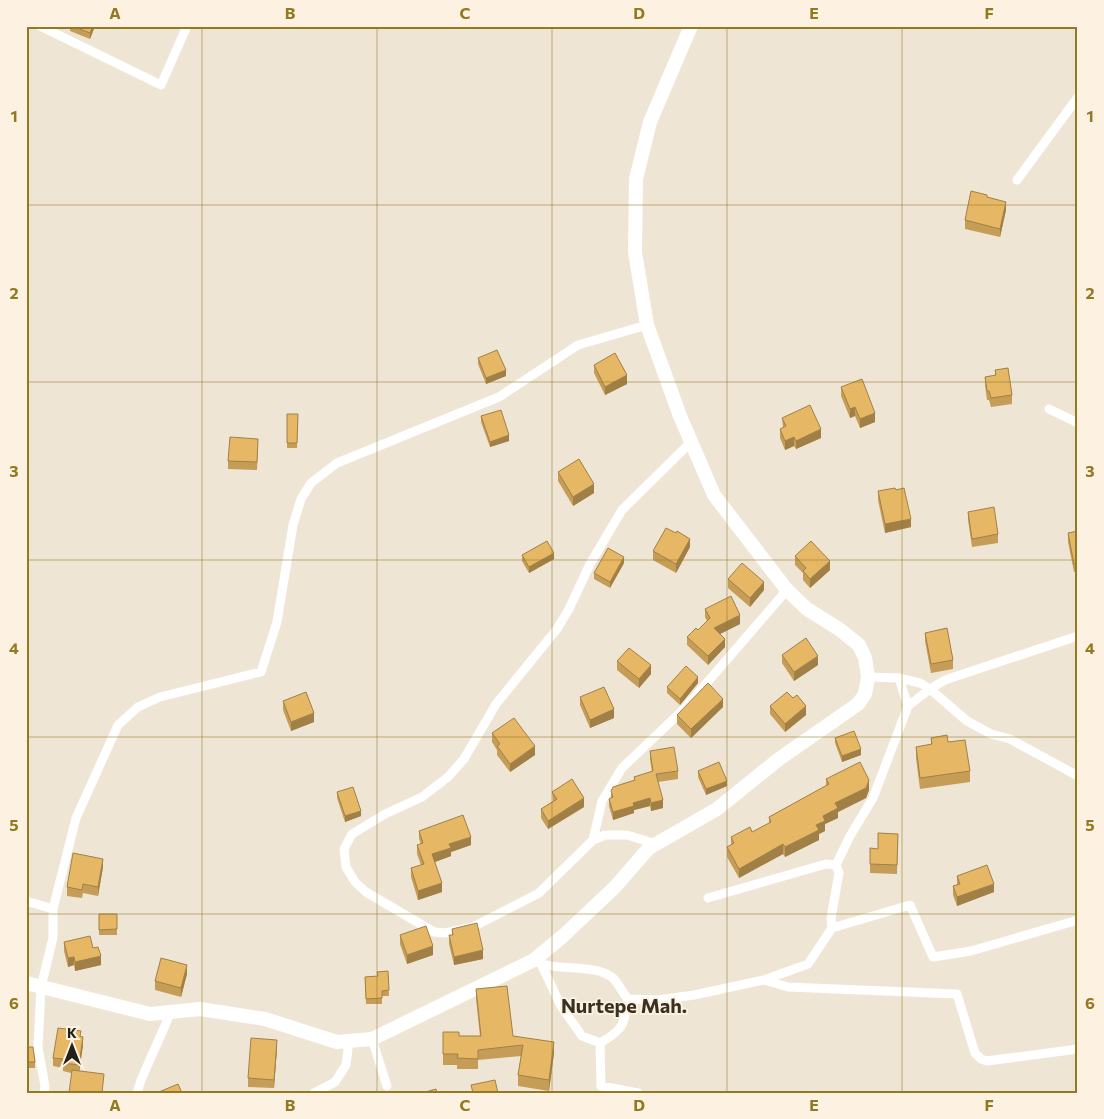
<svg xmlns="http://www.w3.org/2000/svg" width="1104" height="1119" font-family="Commissioner,sans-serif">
  <rect width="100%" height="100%" fill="#efe5d4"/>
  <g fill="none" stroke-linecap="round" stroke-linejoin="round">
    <path stroke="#fff" stroke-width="9" d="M40 26 161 85 187 26
      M1017 180 1078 97
      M1049 409 1078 423
      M868 677 899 678 920 683 930 689 967 721 991 734 1010 739 1078 776
      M899 678 908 706
      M593 840 602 801 622 768 685 708 787 590
      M656 844 627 835H605L593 840 539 893 473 927 445 933 434 932 366 892 355 882 346 867 344 849 352 834 385 814 422 797 448 777 464 759 496 704 557 629 569 609 590 564 622 510 691 442
      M708 898 826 864 836 865
      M26 901 53 909
      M832 928 910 905 933 957 971 951 1078 920
      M534 960C553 973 597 962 614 979 619 985 623 993 628 999L658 1000 694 995 764 980 808 964 832 928 831 918 839 873 836 865 850 836 873 798 908 706 930 689 945 680 1078 636
      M542 966 561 1006 582 1036 600 1043 601 1086 638 1093
      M764 980 788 987 957 994 975 1053 981 1059 987 1061 1078 1049
      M372 1039 387 1086
      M600 1043C623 1030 625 1024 628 999
      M44 1093 45 1086 38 1048 41 987 53 938V909L76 818 118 725 138 707 160 697 261 672 277 622 293 525 301 499 311 483 337 463 499 397 578 345 647 325
      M137 1093 141 1080 171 1012
      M314 1093 335 1082 346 1065 349 1041"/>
    <path stroke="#fff" stroke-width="14" d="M26 983 150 1014 200 1009 265 1019 337 1042 372 1039 534 960 563 936 615 887 649 848 717 809 779 759 858 704 865 694 868 677 865 658 859 645 839 629 807 609 787 590 714 495 680 416 647 325 635 252 636 179 650 122 691 26"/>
  </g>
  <path fill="#c69d57" d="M70 26H95L90 39 70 31Z
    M987 197 1006 210 1000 237 965 229V220Z
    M478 358 506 376 486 384 478 364Z
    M594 365 627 384 605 395 594 373Z
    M995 370 1012 395V404L991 407 989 400H987L985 385V377L995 375Z
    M841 387 875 422 860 428 855 416 850 418 841 396Z
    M287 414H298L297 448H287Z
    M481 416 509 441 490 447 481 422Z
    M782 418 821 438 796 449 794 446 785 450 780 438V429L783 428Z
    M258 447 257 470 228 469V461Z
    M558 472 594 493 573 506 558 481Z
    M878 491 911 527 885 533 878 500Z
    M968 512 998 534V543L972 547 968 520Z
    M1078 531V571L1074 572 1068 542V533Z
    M690 547 676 573 653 560V551Z
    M522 555 554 559 529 573 522 561Z
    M795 556 830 570 810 588 803 580V573L795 565Z
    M624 563 610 588 594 579V573Z
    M728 579 764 590 750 607 728 588Z
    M705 609 740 624 720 634 725 647 708 665 687 645V637L698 630 707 621 705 617Z
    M925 633 953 660V669L931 673 925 641Z
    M782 655 818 665 794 681 782 663Z
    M617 661 651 674 639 688 617 670Z
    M698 683 680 705 667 693V687Z
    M580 697 614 718 590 728 580 705Z
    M793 698 806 715 785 732 770 714V706Z
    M283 701 314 722 291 731 283 710Z
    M723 707 691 738 677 724V715Z
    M492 733 535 755 510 772 497 755V750L492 742Z
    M835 738 861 755 842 762 835 743Z
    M931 738 970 771V782L920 789 916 758V747L931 744Z
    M650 751 678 771V779L658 782 663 808 651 811 650 806 634 810V813L613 820 609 806V799L611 798V791L634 781V777L652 772 650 759Z
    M698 771 727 786 706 795 698 777Z
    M826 779 869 790 866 798 838 812V818L825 824V831L819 834V840L785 857 783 854 739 878 727 857V847L731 845V837L752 832 769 823V817L826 786Z
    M337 792 361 816 345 822 337 798Z
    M552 792 584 807 548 829 541 818V809L553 801Z
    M419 831 471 845 451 852V856L435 862 442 892 418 900 411 877V868L421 865 417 854V845L421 844 419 839Z
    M898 834 897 874 870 873V864L878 849Z
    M103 867 98 896 83 893 82 898 67 896V887Z
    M957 876 994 892 957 906 953 895V886L957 885Z
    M99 914H117V935H99Z
    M452 929 483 959 454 965 449 944V935H452Z
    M400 935 433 955 407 964 400 944Z
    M64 942 93 948 101 965 75 971 74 965 68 967 64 951Z
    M388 971 389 996H382V1004H366L365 977 378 976Z
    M187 974 181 997 155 990V981Z
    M476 989 513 1036 554 1053 549 1091 518 1086V1075L521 1056 478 1060V1069H457V1065H443V1032L459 1036H480L476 999Z
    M81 1036 83 1045 79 1071 104 1083 71 1073 63 1071V1068L53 1066V1058Z
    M26 1047 35 1062V1068H26Z
    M277 1048 274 1088 248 1087V1078Z"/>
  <path fill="#a18047" d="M93 26H95L90 39V33Z
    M1006 202V210L1000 237V229Z
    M506 370V376L486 384V378Z
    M627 375V384L605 395V387Z
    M855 407V416L850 418V409Z
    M875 413V422L860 428V419Z
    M821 429V438L796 449V441Z
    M509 435V441L490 447V442Z
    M794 437V446L785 450V441Z
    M594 484V493L573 506V497Z
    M911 519V527L885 533V524Z
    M690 539V547L676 573V564Z
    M554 553V559L529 573V567Z
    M624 557V563L610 588V582Z
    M830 561V570L810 588V579Z
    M764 582V590L750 607V598Z
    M740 615V624L714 637V628Z
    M725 639V647L708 665V656Z
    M818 656V665L794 681V672Z
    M651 665V674L639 688V679Z
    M698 677V683L680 705V699Z
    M723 699V707L691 738V729Z
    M806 706V715L785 732V724Z
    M614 709V718L590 728V720Z
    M314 713V722L291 731V722Z
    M535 746V755L510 772V764Z
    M861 749V755L842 762V756Z
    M869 780V790L866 798 838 812V818L825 824V831L819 834V840L785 857V847L823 816 835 803Z
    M727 781V786L706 795V789Z
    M584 798V807L548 829V821Z
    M650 798V806L634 810V813L613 820V812L633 803Z
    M663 800V808L651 811V803Z
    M361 811V816L345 822V816Z
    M471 837V845L451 852V856L432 863V854L449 844Z
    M783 844V854L739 878V869Z
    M103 859V867L98 896V887Z
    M442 883V892L418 900V891Z
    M994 884V892L957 906V897Z
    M433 946V955L407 964V955Z
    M483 950V959L454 965V957Z
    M101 956V965L75 971V962Z
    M74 957V965L68 967V958Z
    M187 965V974L181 997V988Z
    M83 1037V1045L79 1074V1065Z
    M277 1040V1048L274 1088V1080Z
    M554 1042V1053L549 1091V1080Z"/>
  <path fill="#e6b765" stroke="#a18047" d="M72 26H93L90 33Z
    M971 191 987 195V197L1006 202 1000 229 965 220Z
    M497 350 506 370 486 378 478 358Z
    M615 353 627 375 605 387 594 365Z
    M1008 368 1012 395 991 398 989 391H987L985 377 996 375 995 370Z
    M862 379 875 413 860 419 855 407 850 409 841 387Z
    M810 405 821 429 796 441 794 437 785 441 780 429 786 426 782 418Z
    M501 410 509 435 490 442 481 416Z
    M287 414H298L297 443H287Z
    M230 437 258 439 257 462 228 461Z
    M579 459 594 484 573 497 558 472Z
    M895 488 896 490 904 488 911 519 885 524 878 491Z
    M994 507 998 534 972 539 968 512Z
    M666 528 676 533 677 531 690 539 676 564 653 551Z
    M1078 531V563L1074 564 1068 533Z
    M547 541 554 553 529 567 522 555Z
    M811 541 830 561 810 579 803 571 806 568 795 556Z
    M608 548 624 557 610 582 594 573Z
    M742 563 764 582 750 598 728 579Z
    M731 596 740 615 714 628 725 639 708 656 687 637 696 628 698 630 710 618 705 609Z
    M947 628 953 660 931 664 925 633Z
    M806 638 818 656 794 672 782 655Z
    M629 648 651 665 639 679 617 661Z
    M686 666 698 677 680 699 667 687Z
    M708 683 723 699 691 729 677 715Z
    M604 687 614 709 590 720 580 697Z
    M306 692 314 713 291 722 283 701Z
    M787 692 793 698 797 695 806 706 785 724 770 706Z
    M514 718 535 746 510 764 497 746 500 744 492 733Z
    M854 731 861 749 842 756 835 738Z
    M947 735 948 742 965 740 970 771 920 778 916 747 932 744 931 738Z
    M674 747 678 771 656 774 663 800 651 803 650 798 633 803 634 806 613 812 609 799 613 797 611 791 613 787 635 780 634 777 653 771 650 751Z
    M719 762 727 781 706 789 698 771Z
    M860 762 869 780 866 788 835 803 838 808 823 816 825 821 816 825 819 830 785 847 783 844 739 869 727 847 734 843 731 837 750 827 752 832 771 822 769 817 829 784 826 779Z
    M572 779 584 798 548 821 541 809 557 799 552 792Z
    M353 787 361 811 345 816 337 792Z
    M463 815 471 837 449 844 451 848 432 854 442 883 418 891 411 868 424 864 417 845 423 843 419 831Z
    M878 833 898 834 897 865 870 864V848L878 849Z
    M73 853 103 859 98 887 83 884 82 890 67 887Z
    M987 865 994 884 957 897 953 886 960 884 957 876Z
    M99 914H117V929L99 930Z
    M477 923 483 950 454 957 449 935H453L452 929Z
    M426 926 433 946 407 955 400 935Z
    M90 936 93 948 98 947 101 956 75 962 74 957 68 958 64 942Z
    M161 958 187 965 181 988 155 981Z
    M388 971 389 990 382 991V998L366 999 365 977 378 976 377 972Z
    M507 986 513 1036 554 1042 549 1080 518 1075 523 1045 478 1050V1059L457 1058 458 1054H443V1032H459V1036H481L476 989Z
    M58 1028 81 1031 80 1036 83 1037 79 1065 63 1063V1059L53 1058Z
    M251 1038 277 1040 274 1080 248 1078Z
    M26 1047H33L35 1062H26Z
    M72 1070 104 1074 102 1093H69Z
    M495 1080 498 1093H473L471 1085Z
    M178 1084 182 1093H160L159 1092Z
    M436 1089 437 1093H422Z"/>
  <path fill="none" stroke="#917a21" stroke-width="1" stroke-opacity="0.55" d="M202 26V1093M377 26V1093M552 26V1093M727 26V1093M902 26V1093M26 205H1078M26 382H1078M26 560H1078M26 737H1078M26 914H1078"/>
  <g text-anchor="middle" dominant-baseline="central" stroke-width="4" stroke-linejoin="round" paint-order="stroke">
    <g font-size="20" font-weight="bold" fill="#383022" stroke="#fdf2e1">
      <text x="624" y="1005">Nurtepe Mah.</text>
    </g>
  </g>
  <rect width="1104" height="1119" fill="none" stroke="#fdf2e1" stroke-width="55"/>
  <g transform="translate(72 1046)" stroke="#fdf2e1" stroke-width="4" paint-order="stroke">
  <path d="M0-4L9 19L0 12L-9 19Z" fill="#231f19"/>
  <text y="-8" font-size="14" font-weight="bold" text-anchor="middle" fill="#231f19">K</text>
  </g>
  <rect x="28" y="28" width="1048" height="1064" fill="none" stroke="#917a21" stroke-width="2"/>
  <g font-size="16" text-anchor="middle" font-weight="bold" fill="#917a21">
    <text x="115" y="19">A</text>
    <text x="290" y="19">B</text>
    <text x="465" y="19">C</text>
    <text x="639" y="19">D</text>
    <text x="814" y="19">E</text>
    <text x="989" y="19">F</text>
    <text x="14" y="122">1</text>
    <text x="1090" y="122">1</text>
    <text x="14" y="299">2</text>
    <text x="1090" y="299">2</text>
    <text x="14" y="477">3</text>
    <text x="1090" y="477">3</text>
    <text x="14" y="654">4</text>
    <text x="1090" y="654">4</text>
    <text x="14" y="831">5</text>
    <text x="1090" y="831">5</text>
    <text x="14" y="1009">6</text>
    <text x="1090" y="1009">6</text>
    <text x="115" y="1111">A</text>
    <text x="290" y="1111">B</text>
    <text x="465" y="1111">C</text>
    <text x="639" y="1111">D</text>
    <text x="814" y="1111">E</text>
    <text x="989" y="1111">F</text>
  </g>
</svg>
